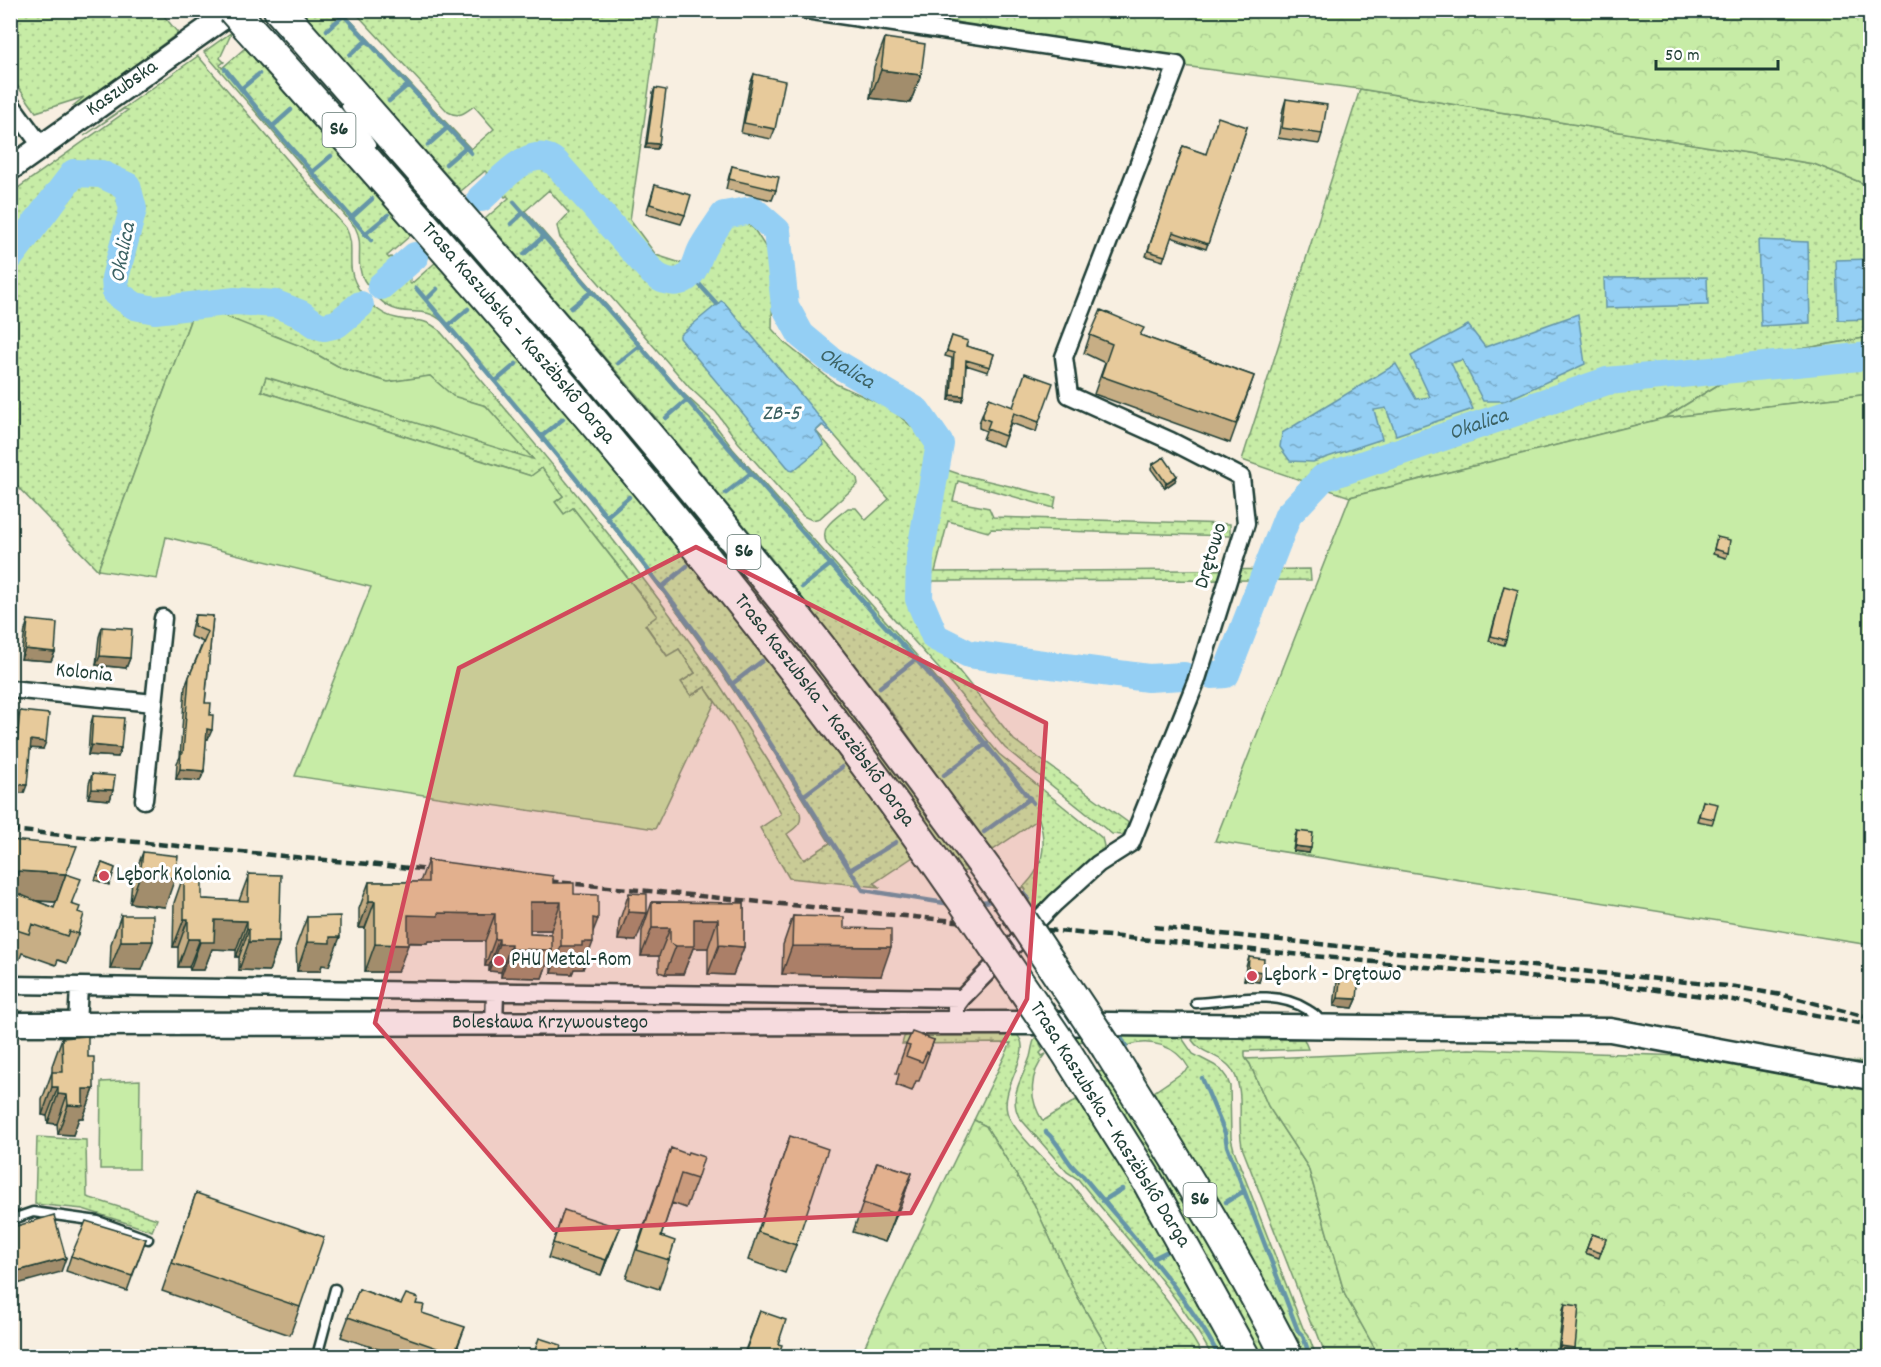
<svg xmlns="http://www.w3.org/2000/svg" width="1881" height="1367" font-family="Dekko,sans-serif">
  <defs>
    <pattern id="grass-dots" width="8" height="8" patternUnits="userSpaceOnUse" patternTransform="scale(1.5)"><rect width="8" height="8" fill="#c7eca6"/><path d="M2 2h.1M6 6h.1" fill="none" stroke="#aacb90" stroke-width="1.8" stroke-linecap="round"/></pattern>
    <pattern id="forest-crowns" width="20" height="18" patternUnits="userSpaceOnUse" patternTransform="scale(1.5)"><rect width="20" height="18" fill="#c7eca6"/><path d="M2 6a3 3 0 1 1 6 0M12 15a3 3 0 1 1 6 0" fill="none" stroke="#aacb90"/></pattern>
    <pattern id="water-ripples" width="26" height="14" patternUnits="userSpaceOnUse" patternTransform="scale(1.5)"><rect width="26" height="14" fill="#94cff4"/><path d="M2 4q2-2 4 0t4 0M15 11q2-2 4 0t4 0" fill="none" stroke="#78a9c6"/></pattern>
  </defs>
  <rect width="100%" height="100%" fill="#f8efe1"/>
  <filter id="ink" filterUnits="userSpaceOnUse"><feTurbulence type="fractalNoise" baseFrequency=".0167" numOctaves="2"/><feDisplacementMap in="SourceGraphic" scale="12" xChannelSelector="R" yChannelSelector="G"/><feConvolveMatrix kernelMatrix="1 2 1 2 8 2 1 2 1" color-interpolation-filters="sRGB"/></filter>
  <g filter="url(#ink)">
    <path fill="url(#grass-dots)" stroke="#73946d" stroke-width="1.5" d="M10 11H160L178 33 80 105 73 106 84 97 36 112 11 77Z
      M310 11H342L471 149 494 129 474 106C465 113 459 118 448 112L354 11H660L630 220 656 255 687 265 693 257 700 262 713 245 738 218 754 229 773 259 772 329 786 344 836 384 890 408 927 440 933 465 959 474 1056 497 1054 508 958 481 953 501 989 508 993 517 1230 524V536L991 529 988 532 948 521 935 572 1310 569 1311 580 933 581 930 592 919 588 921 597 942 622 939 646 1014 740 1133 826 1122 835 1112 834 1005 748 939 669 827 544C818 527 836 518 848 508H856L866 520 889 499 835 436 823 425 816 431 857 478 858 484 820 518 812 520 803 516 738 442 716 412 689 387 560 238 557 226 569 213 549 190 525 211 682 392 710 418 733 449 933 674 999 754 1102 838 1104 846 1103 851 1046 908 1025 907 985 901 1026 898 1023 893 1026 890 1024 887 1021 889C1043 870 1048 847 1039 819L993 850 985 842 890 710 771 558 637 395 485 219 509 198 507 196 505 197 500 191 489 201 481 198 479 191 491 180 486 174 487 173 485 171 461 191 314 27 304 16Z
      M232 32 220 58 224 62 220 65 222 68 245 48 411 235 387 256 389 258 391 257 396 263 409 253 415 256 417 263 406 274 411 280 409 282 411 284 436 262C568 411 699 564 816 725 848 769 884 811 913 857L874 883 879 887 789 878 760 828 781 814 733 727 705 687 691 696 681 682 695 673 679 649 668 657 645 624 657 615 573 508 564 514 555 502 563 496 541 469 531 476 261 391 266 377 532 458 486 406 453 397 430 376 388 382 343 369 303 347 194 310 98 570 11 480V193L128 110 124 109 84 136 198 56 346 228C356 246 346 264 355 282 362 297 379 315 396 318 415 323 422 316 439 330 537 446 637 562 721 687 748 728 773 769 799 810 804 822 797 827 787 834L804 860 830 843C796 789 764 734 728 682 640 556 542 437 442 321 426 308 416 314 398 310 384 307 371 292 364 280 354 263 365 245 355 227L204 52Z
      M1360 89 1814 164 1870 186V337L1767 355 1664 418 1350 497 1242 460Z
      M435 206 771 605 972 870 960 872 428 213Z
      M913 1032 1016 1034C1036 1050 1000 1085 1007 1112 1011 1129 1056 1173 1071 1184 1115 1238 1170 1296 1203 1356H1112L1077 1296 1034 1204 986 1126 974 1120 1011 1043 902 1044 904 1037Z
      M1046 1032 1180 1035 1193 1054 1214 1065 1221 1070 1227 1078 1230 1086 1231 1138 1234 1150 1303 1328 1308 1334 1316 1356H1304L1298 1339 1292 1334 1240 1240 1159 1102 1154 1092 1189 1068C1176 1045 1150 1038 1126 1046L1121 1039 1040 1044 1043 1050 1040 1053 1042 1056 1046 1054C1029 1074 1028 1099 1043 1121L1076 1100 1083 1106 1164 1239 1227 1356H1212C1177 1291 1124 1237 1078 1179L1067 1172 1019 1117C1008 1095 1023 1078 1030 1057 1032 1050 1032 1044 1035 1038Z
      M1244 1033V1039H1304L1308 1049 1245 1051V1057L1250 1064 1268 1106 1308 1167 1345 1295 1379 1356H1326L1316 1330 1311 1324 1243 1150C1235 1124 1248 1089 1230 1067 1220 1055 1200 1053 1192 1040L1196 1035Z
      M1107 1071 1154 1147 1273 1356H1257L1096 1072Z
      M37 1137 86 1140 87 1197 157 1219 152 1231 83 1209 35 1204Z"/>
    <path fill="url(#forest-crowns)" stroke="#73946d" stroke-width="1.5" d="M760 11H1870V186L1814 164 1360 89Z
      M1870 337V394L1664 418 1767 355Z
      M1469 1049 1870 1062V1356H1379L1345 1295 1308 1167 1268 1106 1250 1064 1246 1059Z
      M974 1120 986 1126 1034 1204 1077 1296 1112 1356H860Z"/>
    <path fill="#c7eca6" stroke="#73946d" stroke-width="1.5" d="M204 308 303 347 343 369 388 382 430 376 453 396 486 406 533 459 266 377 261 391 531 476 542 468 563 496 555 502 564 514 573 508 657 616 645 625 667 656 679 649 695 673 681 682 691 696 705 687 715 702 655 829 295 776 371 587 166 537 157 579 98 570 194 310Z
      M1870 394V945L1215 841 1350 497 1664 418Z
      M140 1080 139 1169H100L101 1082Z"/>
    <path fill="url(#water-ripples)" stroke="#6595a7" stroke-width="1.5" d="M1758 240 1808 242 1810 323 1761 326Z
      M1870 259V319L1838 320 1836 260Z
      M1707 277 1708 305 1605 308 1604 278Z
      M721 301 724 302 835 436 822 425 816 431 824 445 793 471 790 470 680 338V335Z
      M1578 314 1585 364 1505 401H1483L1462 360 1451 363 1473 409 1396 435 1386 408 1374 410 1382 439 1313 462 1290 461 1280 447 1282 433 1396 364 1416 399 1430 397 1411 356 1468 325 1485 347Z"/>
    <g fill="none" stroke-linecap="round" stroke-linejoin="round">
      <path stroke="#6595a7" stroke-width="4.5" d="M339 10 471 153
        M271 30 280 40
        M327 30 344 15
        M350 55 367 40
        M225 69 264 117 371 240
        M241 89 259 74
        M389 101 408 85
        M273 126 291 110
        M428 145 448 127
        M446 164 466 147
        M312 172 331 156
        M514 202 874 614 931 676 1033 803
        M434 214 442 224
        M351 218 372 199
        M511 224 523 213
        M365 234 388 215
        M524 254 544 236
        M690 274 717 304
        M416 288C519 409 621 529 714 658 767 733 812 813 863 890L951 904
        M426 300 437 289
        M571 308 592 291
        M449 325 468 309
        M618 363 639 346
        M496 381 516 364
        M666 418 687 400
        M542 436 563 419
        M726 493 751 473
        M607 516 629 497
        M662 587 687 566
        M802 587 831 564
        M732 684 762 661
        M880 687 916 659
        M944 775 987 743
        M803 796 842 767
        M984 832 1030 798
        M850 870 896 842
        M1022 899H1028L1024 893
        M977 902 996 901
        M1114 1039 1121 1038 1126 1046
        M1202 1078 1225 1133 1227 1146 1298 1331 1303 1336 1307 1348
        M1046 1132C1062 1145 1064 1162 1083 1176 1130 1234 1184 1290 1219 1356
        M1103 1201 1122 1189
        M1226 1202 1244 1191
        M1152 1259 1166 1252"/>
      <g stroke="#94cff4" stroke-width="28">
        <path id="s1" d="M481 198C500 182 531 141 556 163L653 273C664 283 681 286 691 273 697 266 698 255 703 247 709 236 717 226 724 215L753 210 777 231 785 306 801 335 831 360 917 411 940 444 920 555 919 599 935 637 969 654 1148 678 1184 676"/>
        <path d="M10 257 74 173 101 174 127 186 133 209 115 278 116 293 135 306 155 310 235 301 276 304 301 314 317 325 324 327 337 324 360 305"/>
        <path d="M381 286 415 256"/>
        <path id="s2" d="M1212 675 1226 674 1288 515 1323 478 1607 381 1870 356"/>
      </g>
      <defs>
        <path id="lane" d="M346 106 371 145
          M1196 1003C1233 1001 1274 988 1308 1010 1314 1014 1319 1016 1320 1024
          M10 1220 33 1212 98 1221 148 1239
          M317 1356 335 1289"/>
        <path id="street" d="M806 10 1177 65 1064 357 1069 395 1171 441 1241 477 1246 523 1196 682 1131 843 1098 864 1055 903 962 998 956 1006V1024
          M10 103 42 147
          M10 689 154 703
          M144 800 163 618
          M10 985 962 998
          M77 1024 79 987
          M494 1025 495 993"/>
        <g id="secondary">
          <path id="s3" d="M10 169 234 10"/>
          <path id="s4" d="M10 1024 1027 1023 1610 1030 1870 1078"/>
        </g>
        <g id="highway">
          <path d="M279 10C463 218 646 426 818 644 881 725 942 809 1003 892"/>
          <path id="s5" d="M248 27C497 306 746 587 959 895"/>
          <path d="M1107 1048C1170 1149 1233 1250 1287 1356"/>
          <path d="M1065 1050 1148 1182 1244 1356"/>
        </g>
      </defs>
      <use href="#lane" stroke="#1f3d34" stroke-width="13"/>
      <use href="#street" stroke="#1f3d34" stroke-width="21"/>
      <use href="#secondary" stroke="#1f3d34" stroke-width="27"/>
      <use href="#highway" stroke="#1f3d34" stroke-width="34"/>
      <use href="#lane" stroke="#fff" stroke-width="8"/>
      <use href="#street" stroke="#fff" stroke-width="16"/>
      <use href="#secondary" stroke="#fff" stroke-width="22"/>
      <use href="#highway" stroke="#fff" stroke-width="30"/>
      <path stroke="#1f3d34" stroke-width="4.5" stroke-dasharray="9 4.5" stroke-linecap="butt" d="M10 830 441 871
        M536 880 1641 988 1733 1000 1870 1025
        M1154 927 1736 987 1787 996 1870 1018"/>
      <defs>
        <path id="highway-bridge" d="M233 10 248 27
          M1003 892 1107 1048
          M959 895 1065 1050"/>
      </defs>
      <use href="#highway-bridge" stroke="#1f3d34" stroke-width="34" stroke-linecap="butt"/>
      <use href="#highway-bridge" stroke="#fff" stroke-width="30"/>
    </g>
    <path fill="#c7ae85" stroke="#1f3d34" stroke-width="1.5" fill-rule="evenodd" d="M885 38 921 75 910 103 870 98 874 67Z
      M754 74 775 129 771 139 741 133 750 84Z
      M655 88 657 149 645 148 653 93Z
      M1286 99 1322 134 1319 144 1278 138 1283 109Z
      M1247 127 1206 249 1171 237 1163 261 1146 256 1183 146 1205 154Z
      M732 166 776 190 772 200 726 189 729 176Z
      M655 185 685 215 681 224 646 214Z
      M1090 335 1142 336 1254 376 1230 443 1094 394 1105 363 1084 353Z
      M952 336 966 346 994 354 988 372 966 365 964 396 962 401 949 400 952 358 945 356Z
      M989 398 1039 422 1036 432 1011 423 1002 446 983 439 986 431 979 428V423Z
      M1153 464 1175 481 1165 488 1151 469Z
      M1717 537 1728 553 1726 558 1713 554Z
      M1504 586 1506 640 1504 645 1489 641Z
      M195 615 213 616 205 703 208 739H206L204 771 200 781 176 779 177 763 180 757 185 687 203 642 190 636 192 625Z
      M28 620 55 652 51 661 21 659 25 630Z
      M102 627 130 658 126 668 96 665 99 637Z
      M20 711 43 749 30 748 24 793 10 792 17 719Z
      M93 716 121 748 118 757 88 755 90 726Z
      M92 774 113 790 110 800 88 798 89 784Z
      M1703 801 1714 819 1712 824 1697 821Z
      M1297 831 1309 853 1293 851 1295 836Z
      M10 840 66 874 72 904 78 912V934L67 963 58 960 56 965 22 953 18 963 10 960ZM36 901 56 902 54 908Z
      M143 852 165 907 130 903 132 881Z
      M428 860 553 883 574 894 593 931 583 969H574L572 974 551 973V951L542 978 501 977V972L489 971V966H485V941H429L428 943H408L398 972H365V928H359V909L369 882H420ZM530 930H551V935L530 934Z
      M102 863 115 868 109 885 95 880Z
      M184 874 202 899 239 901 249 874 279 942 269 971 239 970V957H236V950L212 949 204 970H190L189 967H178V947H173L174 903Z
      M629 893 636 941 618 940 619 922Z
      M652 902 744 903V947L733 975 708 974V948H693L683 974H665L659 972V956H641L642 931Z
      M121 915 142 970 110 969 111 944Z
      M793 916 844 928 881 976 782 974 783 945Z
      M307 917 329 966 322 965 320 971H297L296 946Z
      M1249 957 1259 982 1244 980 1246 967Z
      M1340 974 1357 999 1353 1008 1334 1006 1337 982Z
      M62 1038 88 1057 94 1089 83 1118H79L73 1135 58 1134 57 1124 48 1123 47 1116 42 1115V1100L52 1072V1066Z
      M934 1040 919 1081H916L912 1091 896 1085 899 1074 896 1073 906 1045Z
      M790 1136 796 1245 785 1273 748 1260Z
      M671 1148 697 1179 686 1208 672 1203 661 1236 669 1260 659 1289 626 1278Z
      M877 1162 912 1173 902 1202 885 1242 853 1232Z
      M196 1193 300 1307 290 1335 162 1291Z
      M564 1210 614 1243 601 1275 548 1258Z
      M1592 1234 1606 1239 1599 1258 1585 1253Z
      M146 1239 127 1291 66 1271 71 1256Z
      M359 1289 401 1304H416L422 1313 458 1346 454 1356H399L341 1337Z
      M1565 1304 1575 1348 1573 1353 1558 1351 1563 1309Z
      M760 1311 778 1344V1356H743Z"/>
    <path fill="#a28d6c" stroke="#1f3d34" stroke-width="1.5" d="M881 70 921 75 910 103 870 98Z
      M647 143 659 144 657 149 645 148Z
      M951 395 964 396 962 401 949 400Z
      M1177 476 1175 481 1165 488 1166 483Z
      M25 649 55 652 51 661 21 659Z
      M100 656 130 658 126 668 96 665Z
      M207 729 212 730 208 739H204Z
      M31 740 46 742 43 749 28 748Z
      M91 745 121 748 118 757 88 755Z
      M180 769 204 771 200 781 176 779Z
      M13 784 27 785 24 793 10 792Z
      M92 789 113 790 110 800 88 798Z
      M1295 846 1311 848 1309 853 1293 851Z
      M18 871 66 874 56 902 10 899V892Z
      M140 875 175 878 165 907 130 903Z
      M369 901H375L365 928H359Z
      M530 902H561L551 930H520Z
      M628 912 647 913 636 941 618 940Z
      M438 913 495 914 485 941H429L428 943 398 942 408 915Z
      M593 918 598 919 589 942H593L583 969H574L572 974 551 973 561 946Z
      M184 919H188L178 947H173Z
      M694 919H718L708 948H693L683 974H665L676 946Z
      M215 920 247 921 236 950 212 949 204 970H190L200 942Z
      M247 928 249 929 239 957H236Z
      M652 928H670L659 956H641Z
      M330 937H340L329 966 322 965 320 971H297L307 942Z
      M188 939H200L189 967H178Z
      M495 939H499L489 966H485Z
      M121 941H153L142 970 110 969Z
      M249 942H279L269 971 239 970Z
      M375 944 408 945 398 972H365Z
      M499 944H511L501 972 489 971Z
      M719 945 744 947 733 975 708 974Z
      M792 946 891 947 881 976 782 974Z
      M511 949 552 950 542 978 501 977Z
      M1248 970 1263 972 1259 982 1244 980Z
      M1338 998 1357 999 1353 1008 1334 1006Z
      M52 1087H58L47 1116 42 1115Z
      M83 1089H94L83 1118H79L73 1135 58 1134 68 1105Z
      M58 1094 67 1095 57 1124 48 1123Z
      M912 1173 902 1202 885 1242 895 1214Z
      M620 1228 614 1243 601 1275 606 1260Z
      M66 1258 61 1272 10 1286V1273Z
      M465 1327 458 1346 454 1356H453Z
      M1560 1346 1575 1348 1573 1353 1558 1351Z"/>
    <path fill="#e7ca9b" stroke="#1f3d34" stroke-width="1.5" fill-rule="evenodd" d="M885 38 925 44 921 75 881 70Z
      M754 74 785 81 775 129 744 123Z
      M655 88 666 90 659 144 647 143Z
      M1286 99 1327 105 1322 134 1282 128Z
      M1218 117 1247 127 1208 244 1173 232 1165 256 1148 251 1183 146 1206 154Z
      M732 166 779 177 776 190 729 179Z
      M655 185 691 195 685 215 650 204Z
      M1101 310 1144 328 1140 335 1254 376 1236 424 1101 376 1112 344 1090 335Z
      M952 336 968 341 966 346 994 354 990 367 966 360 964 396 951 395 954 353 947 351Z
      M1025 373 1053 383 1039 422 1014 413 1005 436 987 429 990 421 983 418V413L989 398 1013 407Z
      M1164 457 1177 476 1166 483 1153 464Z
      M1717 537 1730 540 1728 553 1714 549Z
      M1504 586 1518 590 1506 640 1491 636Z
      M195 615 213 616 205 703H211L210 715H213L212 730 207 729 204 771 180 769 181 753H183L189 677 208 632 194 626Z
      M28 620 57 623 55 652 25 649Z
      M102 627 132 629 130 658 100 656Z
      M20 711 49 714 46 742 31 740 27 785 13 784Z
      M93 716 124 718 121 748 91 745Z
      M92 774 115 776 113 790 92 789Z
      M1703 801 1718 804 1714 819 1699 816Z
      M1297 831 1313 833 1311 848 1295 846Z
      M10 840 77 846 66 874 81 879 71 904 80 907 78 912 84 914 78 934 69 931 67 936 32 924 29 934 10 928ZM18 871 66 874 54 908 11 891Z
      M143 852 178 856 175 878 140 875Z
      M428 860 553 876V883H574V894L598 895V919L593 918V942H582V946H561V902H530V934L552 935V950L511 949V944H499V939H495V914L438 913V916L408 915V945L375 944V901H369V882H428Z
      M102 863 115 868 111 880 97 875Z
      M184 874H202V899L248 901 249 874 281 875 279 942H249V929L247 928V921L215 920 214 942H200V939H188V919H184Z
      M629 893 647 894V913L628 912Z
      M652 902 744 903V947L719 945 718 919H694V946H676L670 943V928H652Z
      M121 915H153V941H121Z
      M340 916V937H330V943L307 942V917Z
      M793 916 844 917V928L891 929V947L792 946Z
      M1249 957 1264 959 1263 972 1248 970Z
      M1341 974 1359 975 1357 999 1338 998Z
      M912 1032 934 1040 929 1053 927 1052 922 1062 906 1056 910 1046 906 1045Z
      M88 1036V1057H94V1089H83V1106L68 1105 67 1095 58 1094V1087H52V1072H63L62 1038Z
      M790 1136 828 1149 796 1245 758 1232Z
      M671 1148 687 1154 688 1152 704 1157 697 1179 681 1174 661 1236 675 1241 669 1260 637 1250Z
      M877 1162 912 1173 895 1214 863 1203Z
      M196 1193 324 1237 300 1307 172 1263Z
      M564 1210 620 1228 606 1260 553 1243Z
      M54 1215 66 1258 10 1273V1228Z
      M86 1221 146 1239 132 1276 71 1256Z
      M1592 1234 1606 1239 1601 1253 1587 1248Z
      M359 1289 401 1304 406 1294 418 1298 416 1304 424 1305 422 1313 465 1327 454 1354 348 1317Z
      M1565 1304 1579 1306 1575 1348 1560 1346Z
      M760 1311 786 1320 778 1344 782 1345 778 1356H764L746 1350Z
      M539 1338 561 1345 558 1356H533Z"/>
  </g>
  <path fill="#d1495b" fill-opacity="0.2" stroke="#d1495b" stroke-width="4.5" stroke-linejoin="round" d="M696 547 1046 723 1027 999 911 1213 554 1230 375 1023 459 668Z"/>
  <g fill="#d1495b" stroke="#fff" stroke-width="2">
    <circle cx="104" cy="876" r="6"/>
    <circle cx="499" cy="961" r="6"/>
    <circle cx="1252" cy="976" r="6"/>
  </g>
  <g text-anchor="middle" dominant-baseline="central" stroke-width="6" stroke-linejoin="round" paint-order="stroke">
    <g fill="#fff" stroke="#627771" stroke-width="1.5">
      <rect x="322.5" y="113" width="33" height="34" rx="4.5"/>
      <rect x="727.5" y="535" width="33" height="34" rx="4.5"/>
      <rect x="1183.5" y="1183" width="33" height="34" rx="4.5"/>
    </g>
    <g font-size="20" font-weight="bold" fill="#1f3d34">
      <text x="339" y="130">S6</text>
      <text x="744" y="552">S6</text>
      <text x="1200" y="1200">S6</text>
    </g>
    <g font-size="21" fill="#1f3d34" stroke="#fff">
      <text stroke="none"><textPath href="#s3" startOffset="138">Kaszubska</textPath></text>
      <text stroke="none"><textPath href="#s5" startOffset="408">Trasa Kaszubska – Kaszëbskô Darga</textPath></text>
      <text transform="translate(1212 556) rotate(-73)">Drętowo</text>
      <text transform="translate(84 674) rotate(6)">Kolonia</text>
      <text stroke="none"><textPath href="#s5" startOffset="894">Trasa Kaszubska – Kaszëbskô Darga</textPath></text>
      <text stroke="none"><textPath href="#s4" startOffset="540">Bolesława Krzywoustego</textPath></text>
      <text transform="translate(1109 1125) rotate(58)">Trasa Kaszubska – Kaszëbskô Darga</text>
    </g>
    <g font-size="21" fill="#1f3d34" stroke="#fff" text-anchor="start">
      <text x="116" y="876">Lębork Kolonia</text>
      <text x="511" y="961">PHU Metal-Rom</text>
      <text x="1264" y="976">Lębork - Drętowo</text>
    </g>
    <g font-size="22" font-style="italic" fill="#3c6264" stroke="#fff">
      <text transform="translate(124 253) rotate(-79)">Okalica</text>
      <text stroke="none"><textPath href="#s1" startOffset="574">Okalica</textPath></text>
      <text x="781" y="414">ZB-5</text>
      <text stroke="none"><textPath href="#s2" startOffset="400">Okalica</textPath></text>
    </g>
  </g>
  <rect width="1881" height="1367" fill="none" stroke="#fff" stroke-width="36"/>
  <rect x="18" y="18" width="1845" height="1331" fill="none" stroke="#1f3d34" stroke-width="2" filter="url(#ink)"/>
  <path d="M1656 60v9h122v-9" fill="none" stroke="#1f3d34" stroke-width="3"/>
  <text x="1665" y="60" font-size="18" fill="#1f3d34" stroke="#ffffff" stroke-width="4.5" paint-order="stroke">50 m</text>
</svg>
